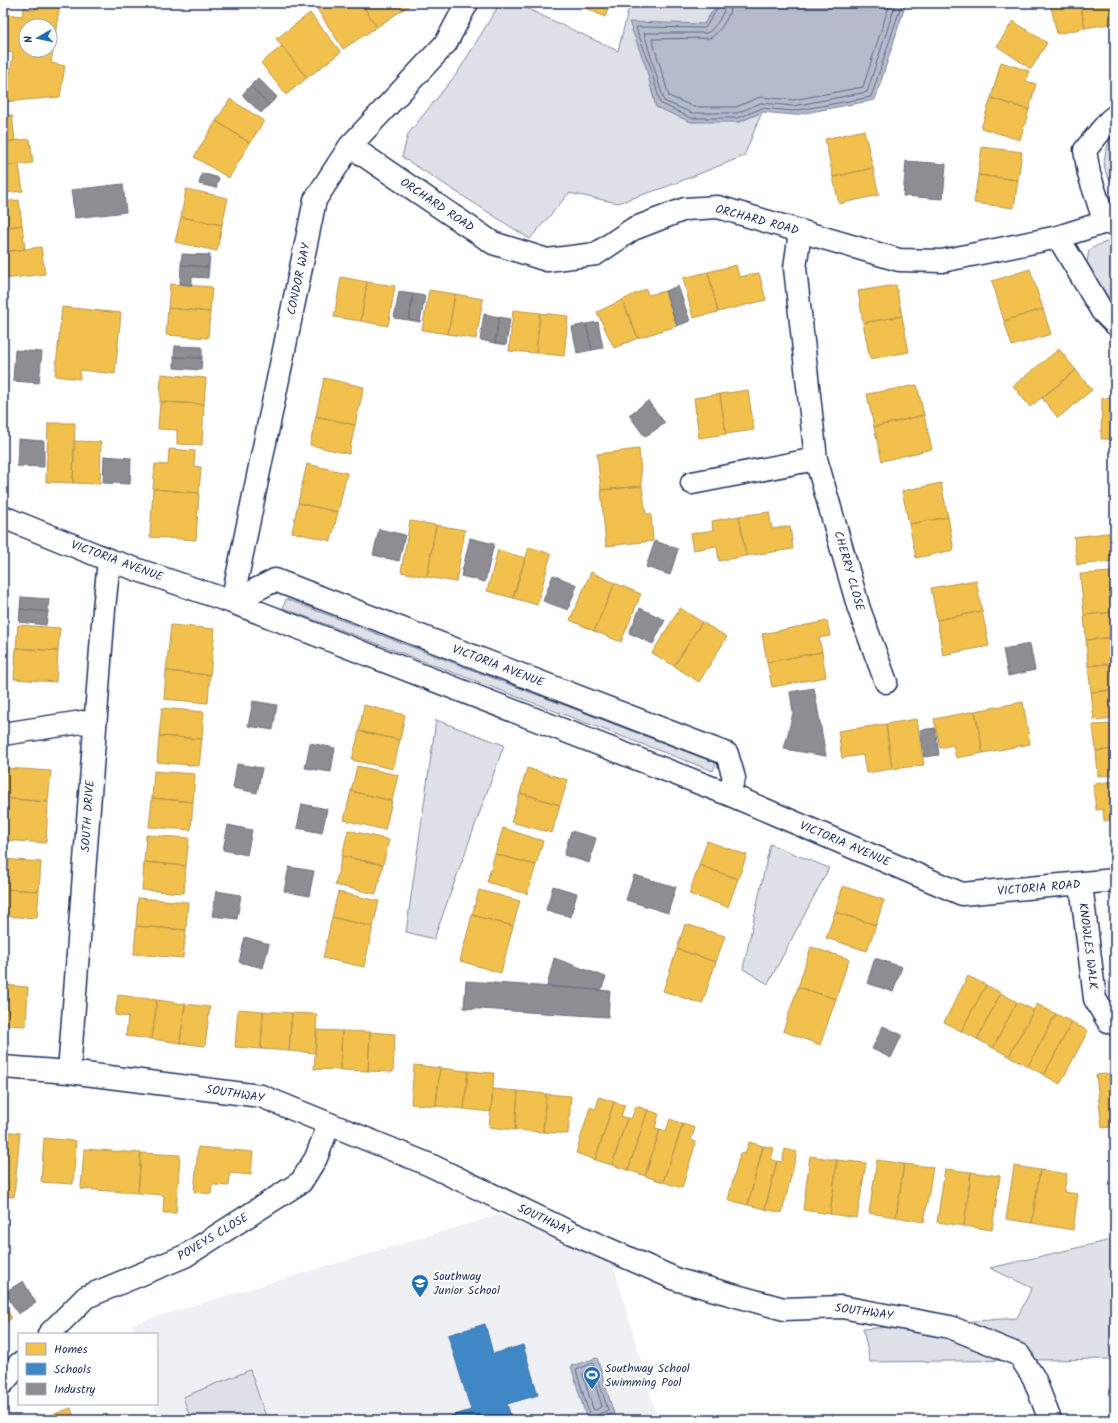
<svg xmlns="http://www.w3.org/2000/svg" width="1118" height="1423" font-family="Kalam,sans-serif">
  <rect width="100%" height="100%" fill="#fff"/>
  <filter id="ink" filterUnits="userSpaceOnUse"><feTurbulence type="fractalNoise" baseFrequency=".025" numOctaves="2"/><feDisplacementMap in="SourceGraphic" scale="8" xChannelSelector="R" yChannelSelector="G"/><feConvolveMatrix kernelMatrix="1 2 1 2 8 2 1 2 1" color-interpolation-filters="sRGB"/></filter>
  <g filter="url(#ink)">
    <path fill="#eff0f4" d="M498 1215 612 1259 658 1420H159L154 1404H157V1334H135L132 1324Z"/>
    <path fill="#dee1e7" stroke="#7c88a2" d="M500 3H515L618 51 630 3H718L704 24 646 67 656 107 739 122 762 112 744 156 666 187 618 203 569 193 530 239 402 157 408 134 458 72Z
      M1115 128V186C1096 167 1106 150 1115 128Z
      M1115 239V311L1087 262 1089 250 1098 245Z
      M286 599 716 763 713 771 283 608Z
      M436 720 504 745 434 939 406 932Z
      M770 844 829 868 768 984 743 969Z
      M1115 1239V1359L870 1362 863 1329 1017 1318 1032 1288 990 1268Z
      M250 1370 267 1420H191L183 1397Z"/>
    <path fill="#b5bbca" stroke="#77839f" d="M718 3H906L875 100 794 115 762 112 739 122H691L656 107 646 67 629 22 704 24Z
      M597 1358 614 1414 587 1420 571 1366Z"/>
    <path fill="#f2c14e" stroke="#b29553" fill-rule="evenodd" d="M36 3H60L51 63 65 66 60 97 3 102V73L10 74 13 53 3 51 8 14 22 16 24 8 35 10ZM26 26H50V50H26Z
      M326 3H361L377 27 343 49 317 9Z
      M361 3H413L377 27Z
      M574 3H611L605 17Z
      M1050 3H1080L1085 28 1057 34Z
      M1080 3H1115V23L1085 28Z
      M310 13 341 52 307 78 276 39Z
      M1013 21 1047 43 1031 69 997 46Z
      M282 46 307 78 286 95 261 63Z
      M1001 62 1029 71 1026 81 1036 84 1029 110 991 98Z
      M991 98 1029 110 1020 140 981 128Z
      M230 99 264 121 250 143 216 121Z
      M12 115 15 141 3 142V116Z
      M216 121 250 143 229 178 194 157Z
      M864 130 873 168 833 177 825 139Z
      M30 139 33 163 3 166V142Z
      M982 147 1022 152 1018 180 978 175Z
      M19 164 23 191 3 193V166Z
      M873 168 879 195 839 204 833 177Z
      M978 175 1018 180 1014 208 974 203Z
      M186 189 228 198 222 225 181 217Z
      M19 200 22 225 3 228V202Z
      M181 217 222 225 217 251 175 242Z
      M22 225 25 249 3 252V228Z
      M41 247 45 274 3 279V252Z
      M736 265 739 277 759 273 766 300 718 312 708 272Z
      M1030 269 1043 309 1004 321 992 281Z
      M708 272 718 312 693 318 683 278Z
      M341 277 367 282 361 321 334 317Z
      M367 282 395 286 388 326 361 321Z
      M170 284 212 287 210 312 168 308Z
      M896 285 902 316 863 323 858 291Z
      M646 289 648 295 665 291 677 326 638 338 622 300Z
      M429 290 455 294 448 334 422 330Z
      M455 294 483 299 476 339 448 334Z
      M622 300 638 338 614 348 597 312Z
      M62 307 121 313 115 374 80 370V379L55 376Z
      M168 308 210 312 208 338 166 335Z
      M1043 309 1051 334 1012 346 1004 321Z
      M513 310 540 313 536 353 509 351Z
      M540 313 568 316 564 356 536 353Z
      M902 316 909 352 870 359 863 323Z
      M1059 349 1076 370 1030 407 1013 386Z
      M1076 370 1092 390 1058 418 1042 398Z
      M161 374 206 378 204 404 160 402Z
      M324 378 364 387 355 425 316 416Z
      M917 385 924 415 874 427 867 394Z
      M748 390 754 430 726 434 720 394Z
      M720 394 726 434 699 438 694 398Z
      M1102 398 1115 399V439H1101Z
      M160 402 204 404 202 445 177 444V430L158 429Z
      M924 415 932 449 882 461 874 427Z
      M316 416 355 425 349 454 310 445Z
      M48 423H75L73 483 46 482Z
      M74 441 101 442 100 484 73 483Z
      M169 449 195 451 194 466 201 467 199 493 153 489 155 464 168 465Z
      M639 449 642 486 601 490 597 454Z
      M307 464 347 473 338 512 298 503Z
      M941 483 948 517 909 524 902 491Z
      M642 486 646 514H651L653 541 606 546 601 490Z
      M153 489 199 493 196 540 150 537Z
      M298 503 338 512 331 541 292 532Z
      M769 512 772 529 790 526 793 549 746 556 739 516Z
      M739 516 746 556 719 561 717 546 693 550 690 534 713 530 712 521Z
      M948 517 954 550 916 558 909 524Z
      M410 521 436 525 427 577 401 572Z
      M436 525 465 530 456 582 427 577Z
      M1115 532V561L1077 565 1074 537Z
      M529 547 551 554 537 605 513 598Z
      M498 550 525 558 513 598 487 591Z
      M591 572 615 583 594 631 570 620Z
      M1113 572 1115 612 1084 615 1080 574Z
      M976 580 982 611 937 620 931 588Z
      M615 583 641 594 621 642 594 631Z
      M680 608 702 622 674 666 652 653Z
      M982 611 989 646 943 655 937 620Z
      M1115 612V637L1086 640 1084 615Z
      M827 621 830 636 819 638 822 652 767 662 762 634Z
      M702 622 727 637 699 682 674 666Z
      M18 625 60 628 58 651 16 648Z
      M171 625 215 629 210 675 166 671Z
      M1115 637V663L1088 666 1086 640Z
      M16 648 58 651 56 682 14 679Z
      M822 652 826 677 772 687 767 662Z
      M1115 663V690L1091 692 1088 666Z
      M166 671 210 675 208 703 164 699Z
      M1115 690V718L1094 720 1091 692Z
      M1023 702 1030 744 983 753 975 711Z
      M364 705 405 715 400 740 359 731Z
      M162 708 204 712 202 739 159 736Z
      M975 711 983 753 956 758 953 745 940 748 934 719Z
      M917 719 924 765 892 769 886 724Z
      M886 724 892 769 866 773 863 755 842 758 838 731Z
      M1115 724V749L1096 751 1093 725Z
      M359 731 400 740 393 769 352 760Z
      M159 736 202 739 199 766 157 762Z
      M1115 749V775L1098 776 1096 751Z
      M357 766 398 775 392 801 351 791Z
      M6 768 51 771 48 802 3 798Z
      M527 768 568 780 560 805 520 793Z
      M154 771 195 774 193 802 152 798Z
      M1115 781V819L1104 821 1103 809 1096 810 1093 784Z
      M351 791 392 801 385 830 344 820Z
      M520 793 560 805 552 833 511 822Z
      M3 798 48 802 46 843 3 840Z
      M152 798 193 802 191 830 149 827Z
      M503 828 543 841 536 865 495 854Z
      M348 830 389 840 383 865 342 856Z
      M146 835 189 838 186 866 144 862Z
      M707 841 747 855 738 879 699 865Z
      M495 854 536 865 527 894 487 882Z
      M342 856 383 865 376 894 335 885Z
      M3 859 41 862 39 891 3 889Z
      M144 862 186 866 184 893 142 890Z
      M699 865 738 879 728 907 689 894Z
      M843 886 884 900 876 925 835 912Z
      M3 889 39 891 37 918 3 916Z
      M479 890 520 901 513 926 472 915Z
      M338 892 379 901 373 927 332 917Z
      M138 898 188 902 186 930 136 926Z
      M835 912 876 925 867 951 826 938Z
      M472 915 513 926 501 973 460 961Z
      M332 917 373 927 364 967 323 958Z
      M685 924 725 936 716 962 677 949Z
      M136 926 186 930 183 958 134 954Z
      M811 947 849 959 836 999 798 987Z
      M677 949 716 962 702 1004 663 991Z
      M968 976 986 985 961 1031 944 1022Z
      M3 985 28 987 26 1026 3 1025Z
      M986 985 1001 993 977 1039 961 1031Z
      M798 987 836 999 820 1045 783 1031Z
      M1001 993 1017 1002 993 1048 977 1039Z
      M118 995 157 1000 152 1039 126 1036 128 1017 115 1015Z
      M157 1000 185 1004 180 1043 152 1039Z
      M1017 1002 1034 1010 1009 1056 993 1048Z
      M185 1004 210 1007 205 1046 180 1043Z
      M1037 1004 1056 1014 1028 1066 1009 1056Z
      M238 1009 263 1011 261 1049 235 1047Z
      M263 1011 292 1013 289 1051 261 1049Z
      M292 1013 317 1014 315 1053 289 1051Z
      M1056 1014 1072 1022 1044 1075 1028 1066Z
      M1072 1022 1088 1031 1060 1084 1044 1075Z
      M317 1030 342 1031 340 1070 314 1069Z
      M342 1031 370 1032 368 1071 340 1070Z
      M370 1032 395 1034 393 1072 368 1071Z
      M414 1065 440 1068 436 1106 411 1104Z
      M440 1068 468 1071 464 1109 436 1106Z
      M468 1071 494 1073 491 1112 464 1109Z
      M1115 1073V1126L1102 1128 1096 1075Z
      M493 1089 518 1091 515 1130 489 1127Z
      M518 1091 546 1094 543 1132 515 1130Z
      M546 1094 571 1096 568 1134 543 1132Z
      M599 1097 614 1102 595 1160 576 1153 590 1107 596 1109Z
      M614 1102 625 1105 621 1116 627 1118 612 1165 595 1160Z
      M636 1106 648 1110 628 1170 612 1165 627 1118 631 1119Z
      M648 1110 659 1114 655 1128 660 1129 645 1176 628 1170Z
      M670 1119 683 1124 663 1182 645 1176 660 1129 666 1131Z
      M683 1124 695 1128 691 1140 696 1142 682 1188 663 1182Z
      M3 1131 20 1133 14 1197 3 1196Z
      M44 1138 76 1141 73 1184 41 1182Z
      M749 1142 763 1146 748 1205 728 1200 740 1153 745 1154Z
      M763 1146 774 1148 771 1160 777 1161 765 1209 748 1205Z
      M198 1147 253 1152 251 1175 230 1173 229 1186 212 1185 211 1194 194 1192Z
      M84 1149 141 1153 138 1193 81 1189Z
      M785 1149 797 1152 782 1213 765 1209 777 1161 782 1162Z
      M141 1153 180 1155 176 1213H163L164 1195 138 1193Z
      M810 1156 837 1160 830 1214 803 1210Z
      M837 1160 866 1163 857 1218 830 1214Z
      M877 1160 904 1164 896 1217 869 1213Z
      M904 1164 933 1167 924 1222 896 1217Z
      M1014 1166 1040 1170 1032 1223 1006 1219Z
      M945 1169 971 1172 964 1226 937 1222Z
      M1040 1170 1067 1174 1064 1192 1078 1194 1073 1230 1032 1223Z
      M971 1172 1000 1176 992 1230 964 1226Z
      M3 1304 12 1318 3 1324Z
      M71 1408 75 1420H37Z
      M1115 1412V1420H1103L1102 1416Z"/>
    <path fill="#3f88c5" stroke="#346da6" d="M485 1324 493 1354 523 1345 538 1395 507 1404 512 1420H438L471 1410 448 1335Z"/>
    <path fill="#8d8d92" stroke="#6b7182" d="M258 78 277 97 269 105 250 86Z
      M250 86 269 105 261 113 242 95Z
      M906 161 946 164 943 199 903 196Z
      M202 173 219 178 216 188 199 184Z
      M123 184 126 212 75 218 71 190Z
      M182 254 210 255 209 267 181 265Z
      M181 265 209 267 208 278 192 277V285L180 284Z
      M678 286 690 321 677 326 665 291Z
      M399 292 413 294 409 320 394 318Z
      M413 294 425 296 420 322 409 320Z
      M484 314 499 317 495 343 480 340Z
      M499 317 510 319 506 345 495 343Z
      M598 322 603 348 592 350 586 324Z
      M586 324 592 350 577 353 572 327Z
      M175 346 202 347V358L174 357Z
      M15 350 42 352 39 383 13 381Z
      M174 357 202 358 201 370 174 368Z
      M648 401 665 423 645 437 629 415Z
      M18 439 44 441V467L17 466Z
      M104 456 131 458 130 484 103 483Z
      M379 529 405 535 399 561 373 555Z
      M470 538 494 544 485 582 461 576Z
      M655 541 678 549 670 575 646 567Z
      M553 575 577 585 568 610 543 601Z
      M21 597 49 599 48 612 20 609Z
      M640 608 665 620 653 644 629 633Z
      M20 609 48 612 46 625 19 622Z
      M1030 644 1035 670 1008 676 1003 649Z
      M814 688 826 756 784 749 793 713 790 692Z
      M253 701 277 705 273 730 248 726Z
      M935 728 939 755 924 757 920 730Z
      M310 743 335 748 331 772 305 768Z
      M237 764 262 768 257 793 233 788Z
      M302 804 327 809 322 833 297 828Z
      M228 825 252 830 247 855 223 850Z
      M571 831 596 838 589 863 564 855Z
      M289 867 314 871 309 896 284 891Z
      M634 875 676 887 668 913 626 900Z
      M553 886 577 893 571 917 546 910Z
      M216 891 241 895 237 919 212 916Z
      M245 937 269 944 263 968 239 962Z
      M554 958 606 977 601 990 547 986Z
      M875 958 902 967 893 992 867 983Z
      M466 981 610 991 608 1017 464 1008Z
      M883 1026 902 1035 891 1058 872 1049Z
      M23 1281 36 1303 18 1314 5 1292Z"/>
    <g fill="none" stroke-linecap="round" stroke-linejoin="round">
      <path stroke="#596789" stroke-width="1" d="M721 3 705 28 638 27 636 28 650 65 660 103 691 118H738L762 108 793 111 871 97 902 3
        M726 3C725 12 715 29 707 33H644L664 101 692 113H737L761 103 793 106 867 92 896 3
        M732 3C731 14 720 33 710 38L652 39 669 96 694 107H736L760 97 793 100 863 87 890 3
        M589 1370 591 1371 602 1406 596 1410 593 1409 583 1374Z
        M591 1420 576 1370 593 1363 608 1410 597 1415 595 1420"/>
      <defs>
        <path id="street" d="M350 146 493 243 547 260 596 254 633 229 685 209 718 207 899 260 942 261 1058 237 1115 219
          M1105 223 1089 174 1085 150 1109 121 1115 116
          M800 232 795 268 816 459 859 609 886 682
          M1058 237 1102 311 1115 324
          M692 483 816 459
          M3 517 109 560 232 602 728 794 962 894 1115 880
          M232 602 315 200 350 146 446 43 467 3
          M232 602 275 580 727 754 734 778 728 794
          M3 734 82 722 95 725
          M1081 884 1095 999 1108 1021 1115 1024
          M3 1067 69 1072 261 1096 430 1165 567 1231 678 1280 784 1309 842 1307 950 1327 1019 1355 1034 1378 1050 1420
          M69 1072 104 609 109 560
          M49 1334 86 1297 185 1256 301 1182 316 1158 329 1124
          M3 1383 19 1364"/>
      </defs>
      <use href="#street" stroke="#1b2f5e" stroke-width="25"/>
      <use href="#street" stroke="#fff" stroke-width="22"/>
    </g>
  </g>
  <defs>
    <symbol id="school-pin" viewBox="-11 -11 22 30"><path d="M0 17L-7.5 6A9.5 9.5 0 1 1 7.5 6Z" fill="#1f6fb2" stroke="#fff"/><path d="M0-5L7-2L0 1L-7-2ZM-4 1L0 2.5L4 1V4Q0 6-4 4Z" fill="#fff"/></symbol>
    <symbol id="stadium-pin" viewBox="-11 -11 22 30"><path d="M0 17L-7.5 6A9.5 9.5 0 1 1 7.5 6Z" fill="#1f6fb2" stroke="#fff"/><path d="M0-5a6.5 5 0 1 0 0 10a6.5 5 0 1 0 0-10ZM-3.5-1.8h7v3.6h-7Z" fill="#fff"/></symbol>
  </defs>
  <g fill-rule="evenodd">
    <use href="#school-pin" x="410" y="1273" width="20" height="27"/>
    <use href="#stadium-pin" x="582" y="1365" width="20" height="27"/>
  </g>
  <g text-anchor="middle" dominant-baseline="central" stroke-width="4" stroke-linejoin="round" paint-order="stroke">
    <g font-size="12" fill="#1b2f5e" stroke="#fff">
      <text transform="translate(437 205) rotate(34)">ORCHARD ROAD</text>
      <text transform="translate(757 220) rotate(15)">ORCHARD ROAD</text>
      <text transform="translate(299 279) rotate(-78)">CONDOR WAY</text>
      <text transform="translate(117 561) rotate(20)">VICTORIA AVENUE</text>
      <text transform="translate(849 571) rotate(74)">CHERRY CLOSE</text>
      <text transform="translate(498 666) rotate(21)">VICTORIA AVENUE</text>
      <text transform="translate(88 816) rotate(-86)">SOUTH DRIVE</text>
      <text transform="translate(845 844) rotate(23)">VICTORIA AVENUE</text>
      <text transform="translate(1039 888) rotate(-5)">VICTORIA ROAD</text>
      <text transform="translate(1088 946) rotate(83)">KNOWLES WALK</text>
      <text transform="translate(235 1094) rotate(9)">SOUTHWAY</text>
      <text transform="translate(545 1220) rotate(25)">SOUTHWAY</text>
      <text transform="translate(213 1237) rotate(-31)">POVEYS CLOSE</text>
      <text transform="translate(864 1312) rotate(8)">SOUTHWAY</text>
    </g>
    <g font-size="12" fill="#1b2f5e" stroke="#fff" text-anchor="start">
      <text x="433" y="1276">Southway<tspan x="433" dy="14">Junior School</tspan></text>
      <text x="605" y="1368">Southway School<tspan x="605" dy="14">Swimming Pool</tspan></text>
    </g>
  </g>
  <rect width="1118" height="1423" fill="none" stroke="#fff" stroke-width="16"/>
  <rect x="8" y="8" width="1102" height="1407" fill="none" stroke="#1b2f5e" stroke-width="1.5" filter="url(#ink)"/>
  <rect x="18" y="1333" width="140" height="72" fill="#ffffff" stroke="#a4acbf"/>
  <rect x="26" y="1343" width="20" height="12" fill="#f2c14e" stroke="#a4acbf"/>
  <text x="54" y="1353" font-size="12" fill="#1b2f5e">Homes</text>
  <rect x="26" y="1363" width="20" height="12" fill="#3f88c5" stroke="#a4acbf"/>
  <text x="54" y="1373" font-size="12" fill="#1b2f5e">Schools</text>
  <rect x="26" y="1383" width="20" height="12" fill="#8d8d92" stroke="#a4acbf"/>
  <text x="54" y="1393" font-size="12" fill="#1b2f5e">Industry</text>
  <g transform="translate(38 38) rotate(261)"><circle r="19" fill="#ffffff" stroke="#a4acbf"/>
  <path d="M0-3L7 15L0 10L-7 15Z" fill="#1f6fb2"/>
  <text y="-6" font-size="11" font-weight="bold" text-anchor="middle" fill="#1b2f5e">N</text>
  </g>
</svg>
